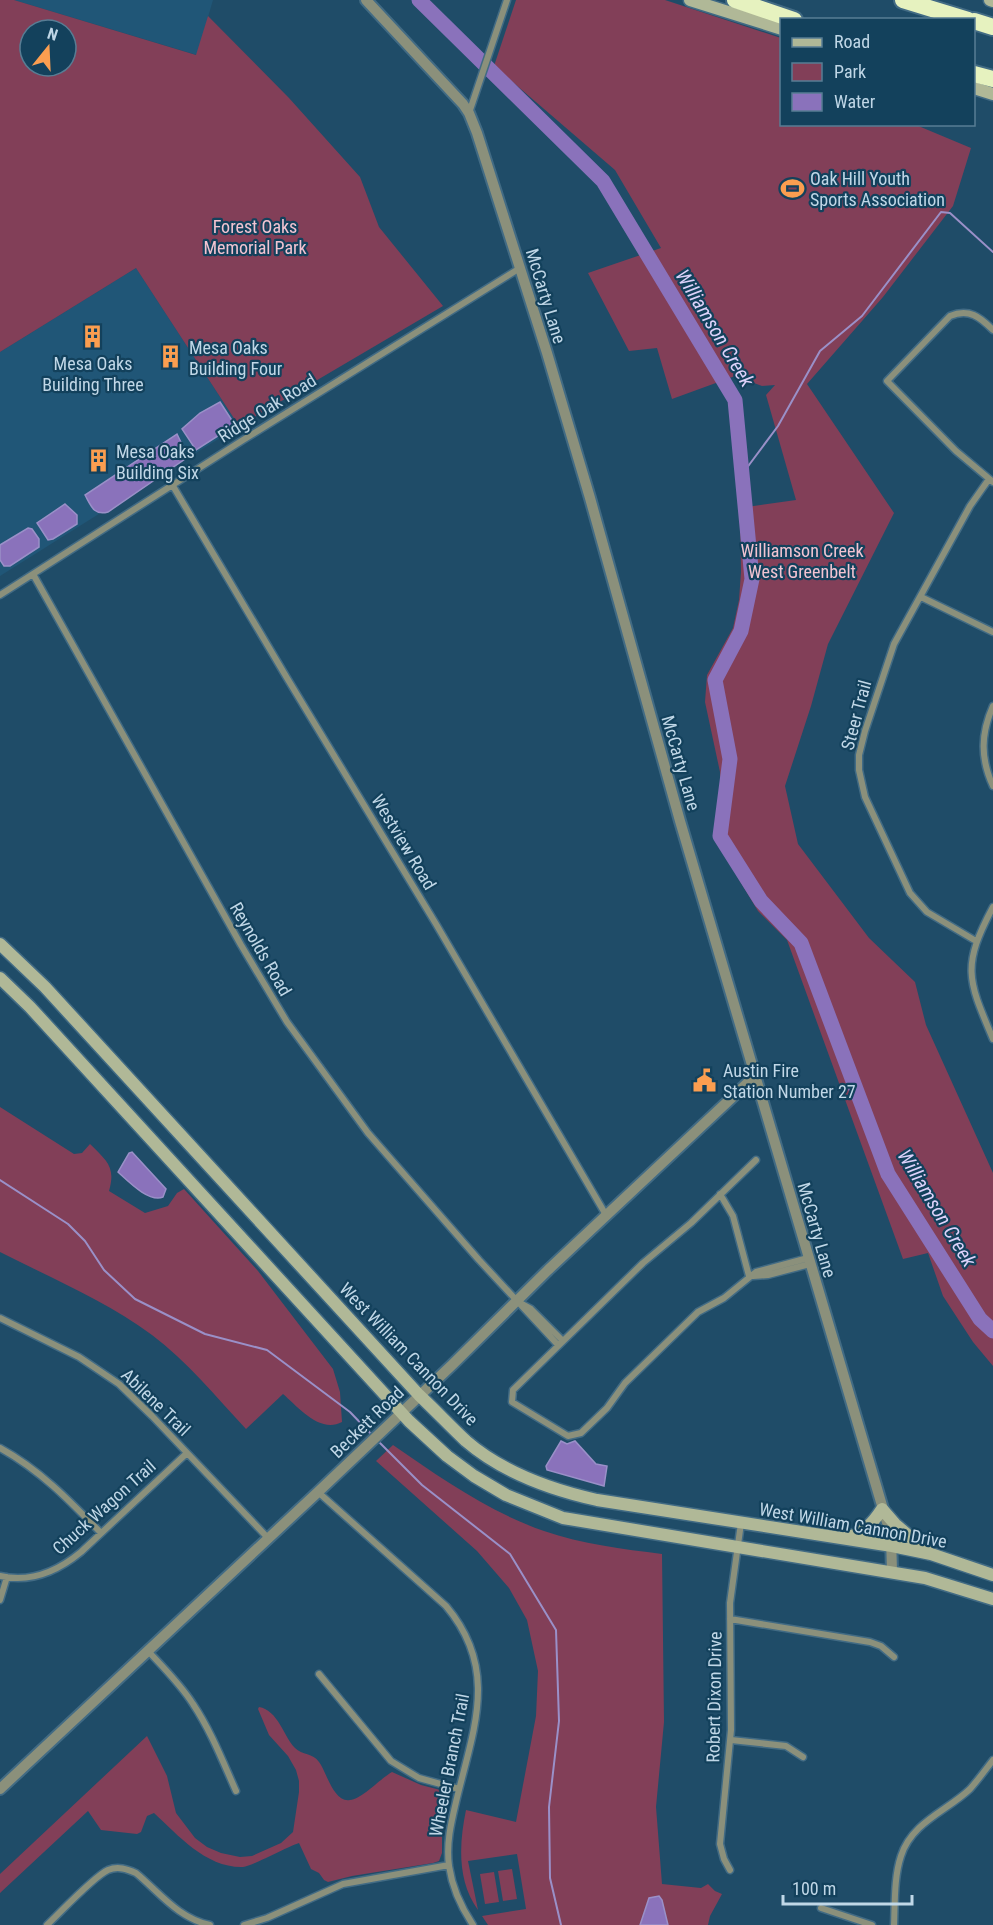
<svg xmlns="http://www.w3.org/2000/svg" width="993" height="1925" font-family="'Roboto Condensed',sans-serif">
  <rect width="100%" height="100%" fill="#1f4c68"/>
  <path fill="#205677" d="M14 0H213L197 55Z
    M136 268 239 426 0 576V352Z"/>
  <path fill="#823f58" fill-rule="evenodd" d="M0 0H14L196 55 208 16 289 98 360 177 379 227 443 306 239 426 136 268 0 352ZM30 30H66V66H30Z
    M516 0H665L781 38 782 124 916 125 971 148 953 206 883 297 807 384 894 513 828 644 811 706 785 786 798 844 869 938 915 982 926 1025 993 1173V1366L973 1342 943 1296 928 1253 903 1259 787 940 758 911 737 876 722 835 720 772 705 702 707 675 733 628 739 600 741 572 740 508 796 500 766 395 775 385 762 386 735 376 672 399 657 348 629 351 588 273 661 248 615 170 494 66Z
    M0 1107 74 1154 82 1153 90 1144C107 1161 116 1167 109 1191L145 1213 168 1206 177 1193 184 1189 258 1271 333 1369 340 1392 342 1422C320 1434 298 1407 283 1394L246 1429C216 1397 187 1361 152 1335 106 1301 51 1278 0 1252Z
    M393 1445C441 1478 489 1512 544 1531 582 1544 623 1549 662 1554L664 1722 656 1807 662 1884 701 1888 708 1884 715 1891 722 1894 710 1916 708 1925H488L482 1916 526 1909 517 1854 468 1861 478 1910C457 1881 459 1844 466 1810L516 1822 536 1716 538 1671 527 1620 509 1588 477 1551 376 1461Z
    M259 1707C278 1710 284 1737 295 1748 302 1755 313 1753 319 1762 326 1770 333 1803 350 1800 362 1799 381 1778 392 1772L421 1785 448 1792 450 1798 442 1833V1853L439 1861 433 1863 352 1876 328 1882 324 1880 319 1873 311 1869 299 1843C286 1847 253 1866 243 1867 206 1868 178 1835 154 1813L147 1816 141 1832 137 1834 101 1830 88 1811 0 1893V1874L147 1736 167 1776 176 1813 195 1838 207 1847 221 1853 240 1857 252 1856 281 1843 293 1832 299 1792V1781L296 1770 288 1756 269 1735 258 1709Z
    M512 1869 517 1899 503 1901 498 1871Z
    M494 1872 499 1902 485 1904 480 1874Z"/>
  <path fill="#8a72bb" stroke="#9a90c8" stroke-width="1.5" d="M220 402 235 425 196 450 182 429 200 413Z
    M177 434 188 457 108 512C94 516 91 506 85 495Z
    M65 504 77 515V524L53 539 48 540 37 523Z
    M28 528 32 529 39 539V547L10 566H4L0 560V545Z
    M132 1152 166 1189 163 1197C149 1203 128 1181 118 1172L129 1153Z
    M561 1441 567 1444 575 1441 596 1464 607 1466 604 1486 547 1470 546 1466Z
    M659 1896 662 1900 668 1925H640L649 1898Z"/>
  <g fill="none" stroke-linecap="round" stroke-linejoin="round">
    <path stroke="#9a90c8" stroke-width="2" d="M743 473 778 426 820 351 862 316 941 212 950 213 993 252
      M0 1180 68 1224 85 1241 104 1270 135 1299 205 1334 267 1350 350 1412 372 1435
      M378 1441 422 1485 510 1554 556 1630 559 1721 549 1807 550 1878 561 1925"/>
    <path stroke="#8a72bb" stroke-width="15" d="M419 0 603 181 735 400 752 579 741 631 715 680 730 759 720 836 761 901 801 943 888 1174 980 1319 993 1331"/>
    <defs>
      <path id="minor" d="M469 113 507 0
        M993 330C980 317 969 308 950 316L887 381 956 451 993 482
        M173 486 287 678 436 924 606 1215
        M33 574 241 945 287 1022 368 1133 479 1260 558 1345
        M0 595 243 440 520 268
        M921 597 993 632
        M993 706C981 733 980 758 993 786
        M993 907C961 967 968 980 993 1039
        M976 941 927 912 910 893 865 797 859 770V755L865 731 894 644 970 506 989 479
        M756 1160 691 1223 643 1263 513 1390 512 1402 568 1436 581 1433 607 1408 625 1383 698 1312 724 1298 756 1272 808 1258
        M720 1194 733 1216 749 1276
        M753 1276 768 1275 810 1264
        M520 1303 531 1309 563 1341
        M0 1318 79 1357 119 1384 152 1416 268 1538
        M0 1448C40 1470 69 1500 101 1533
        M318 1492 446 1606C500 1670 473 1730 456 1802 451 1823 446 1844 449 1866 452 1887 461 1907 473 1925
        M0 1576C30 1583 58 1571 81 1552L187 1453
        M0 1600 7 1577
        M730 1619 870 1642 881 1646 894 1657
        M148 1651C164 1668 181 1685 193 1704 211 1731 223 1762 236 1791
        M319 1674 391 1761 419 1778 459 1789
        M731 1740 786 1746 803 1757
        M730 1870 724 1859 720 1844 731 1730 730 1603 741 1523
        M821 1908 872 1925
        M47 1925C61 1912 93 1877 108 1870 118 1866 127 1869 136 1873 160 1893 178 1918 210 1925
        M244 1925 267 1918 343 1884 449 1865
        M894 1925C895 1902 894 1877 901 1856 912 1822 947 1811 970 1789 978 1780 986 1769 993 1760"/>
      <path id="tertiary" d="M366 0 463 104 469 113 477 133 547 353 590 498 680 821 891 1536 892 1572
        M0 1789 318 1492 452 1365 548 1270 755 1076"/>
      <path id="secondary" d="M690 0 782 29
        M990 0 993 1
        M974 88 993 94
        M0 944 45 987 419 1395C435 1410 450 1426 466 1441 502 1472 552 1490 597 1500L892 1546 931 1554 993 1575
        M0 978 30 1007 409 1421 447 1456 474 1476 506 1495 563 1518 925 1578 993 1599
        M845 1538C863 1534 873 1523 882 1509L895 1524 930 1554"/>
      <path id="motorway" d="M735 0 794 20
        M903 0 968 20
        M974 21 993 27
        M974 74 993 79"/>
    </defs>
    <use href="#minor" stroke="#426b84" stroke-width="9"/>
    <use href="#tertiary" stroke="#426b84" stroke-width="14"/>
    <use href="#secondary" stroke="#426b84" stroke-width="15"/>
    <use href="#motorway" stroke="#426b84" stroke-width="20"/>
    <use href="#minor" stroke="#8b907b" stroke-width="6"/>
    <use href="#tertiary" stroke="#8b907b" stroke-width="10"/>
    <use href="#secondary" stroke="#b0b897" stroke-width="12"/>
    <use href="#motorway" stroke="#e6f2bf" stroke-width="16"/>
  </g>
  <defs>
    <symbol id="stadium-bare" viewBox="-9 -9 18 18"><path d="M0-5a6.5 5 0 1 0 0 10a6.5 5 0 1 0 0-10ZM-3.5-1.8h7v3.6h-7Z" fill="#fb9e50" stroke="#13415c" stroke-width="2.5" paint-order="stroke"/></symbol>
    <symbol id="building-bare" viewBox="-9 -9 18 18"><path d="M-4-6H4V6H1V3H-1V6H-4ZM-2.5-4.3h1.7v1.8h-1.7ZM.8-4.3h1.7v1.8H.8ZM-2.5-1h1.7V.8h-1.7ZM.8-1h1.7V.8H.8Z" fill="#fb9e50" stroke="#13415c" stroke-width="2.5" paint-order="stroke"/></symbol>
    <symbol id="civic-bare" viewBox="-9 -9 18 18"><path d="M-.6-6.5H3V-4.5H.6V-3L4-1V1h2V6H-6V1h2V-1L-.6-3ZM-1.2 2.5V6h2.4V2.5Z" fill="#fb9e50" stroke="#13415c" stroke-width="2.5" paint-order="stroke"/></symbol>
  </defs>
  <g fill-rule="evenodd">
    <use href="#stadium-bare" x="776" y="172" width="33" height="33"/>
    <use href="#building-bare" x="76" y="320" width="33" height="33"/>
    <use href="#building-bare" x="154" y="340" width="33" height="33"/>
    <use href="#building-bare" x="82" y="444" width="33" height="33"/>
    <use href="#civic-bare" x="688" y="1064" width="33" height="33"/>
  </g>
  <g text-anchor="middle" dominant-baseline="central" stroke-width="4.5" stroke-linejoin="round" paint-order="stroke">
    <g font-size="18" fill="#c0d7e7" stroke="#13415c" text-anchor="start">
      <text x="810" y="178">Oak Hill Youth<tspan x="810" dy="21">Sports Association</tspan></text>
      <text x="189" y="347">Mesa Oaks<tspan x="189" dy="21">Building Four</tspan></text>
      <text x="93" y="363" text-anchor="middle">Mesa Oaks<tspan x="93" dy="21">Building Three</tspan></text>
      <text x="116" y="451">Mesa Oaks<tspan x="116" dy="21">Building Six</tspan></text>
      <text x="723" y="1070">Austin Fire<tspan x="723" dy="21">Station Number 27</tspan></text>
    </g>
    <g font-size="18" fill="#f3c4d2" stroke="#13415c">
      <text x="255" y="226">Forest Oaks<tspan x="255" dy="21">Memorial Park</tspan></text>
      <text x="802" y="550">Williamson Creek<tspan x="802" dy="21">West Greenbelt</tspan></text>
    </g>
    <g font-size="18" fill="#c0d7e7" stroke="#13415c">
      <text transform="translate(546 296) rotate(73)">McCarty Lane</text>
      <text transform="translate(267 408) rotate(-32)">Ridge Oak Road</text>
      <text transform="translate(856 715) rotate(-75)">Steer Trail</text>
      <text transform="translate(681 763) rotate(74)">McCarty Lane</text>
      <text transform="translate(404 842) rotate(59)">Westview Road</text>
      <text transform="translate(261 949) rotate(60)">Reynolds Road</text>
      <text transform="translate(817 1230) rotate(74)">McCarty Lane</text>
      <text transform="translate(409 1354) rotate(46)">West William Cannon Drive</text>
      <text transform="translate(156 1402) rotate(44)">Abilene Trail</text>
      <text transform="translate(367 1422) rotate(-44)">Beckett Road</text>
      <text transform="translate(104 1507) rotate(-42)">Chuck Wagon Trail</text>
      <text transform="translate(853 1525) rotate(10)">West William Cannon Drive</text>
      <text transform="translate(714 1697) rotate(-89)">Robert Dixon Drive</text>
      <text transform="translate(449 1765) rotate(-79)">Wheeler Branch Trail</text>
    </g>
    <g font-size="20" font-style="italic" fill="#ddd2fa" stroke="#13415c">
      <text transform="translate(715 328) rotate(59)">Williamson Creek</text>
      <text transform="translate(937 1208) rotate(59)">Williamson Creek</text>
    </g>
  </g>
  <rect x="780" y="18" width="195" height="108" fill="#13415c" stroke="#587d94" stroke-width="1.5"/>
  <rect x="792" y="38" width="30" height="9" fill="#b0b897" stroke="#587d94" stroke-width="1.5"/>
  <text x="834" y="48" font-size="18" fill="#c0d7e7">Road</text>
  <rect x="792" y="63" width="30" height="18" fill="#823f58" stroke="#587d94" stroke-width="1.5"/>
  <text x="834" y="78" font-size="18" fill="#c0d7e7">Park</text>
  <rect x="792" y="93" width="30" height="18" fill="#8a72bb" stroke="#587d94" stroke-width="1.5"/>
  <text x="834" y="108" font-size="18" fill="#c0d7e7">Water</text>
  <g transform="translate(48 48) rotate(18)"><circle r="28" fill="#13415c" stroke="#587d94" stroke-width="1.5"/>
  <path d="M0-4.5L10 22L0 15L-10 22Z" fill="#fb9e50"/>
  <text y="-9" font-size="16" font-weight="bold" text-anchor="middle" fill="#c0d7e7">N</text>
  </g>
  <path d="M783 1895v9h129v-9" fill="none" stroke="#c0d7e7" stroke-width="3"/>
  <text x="792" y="1895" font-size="18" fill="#c0d7e7" stroke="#13415c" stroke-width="4.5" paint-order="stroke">100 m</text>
</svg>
